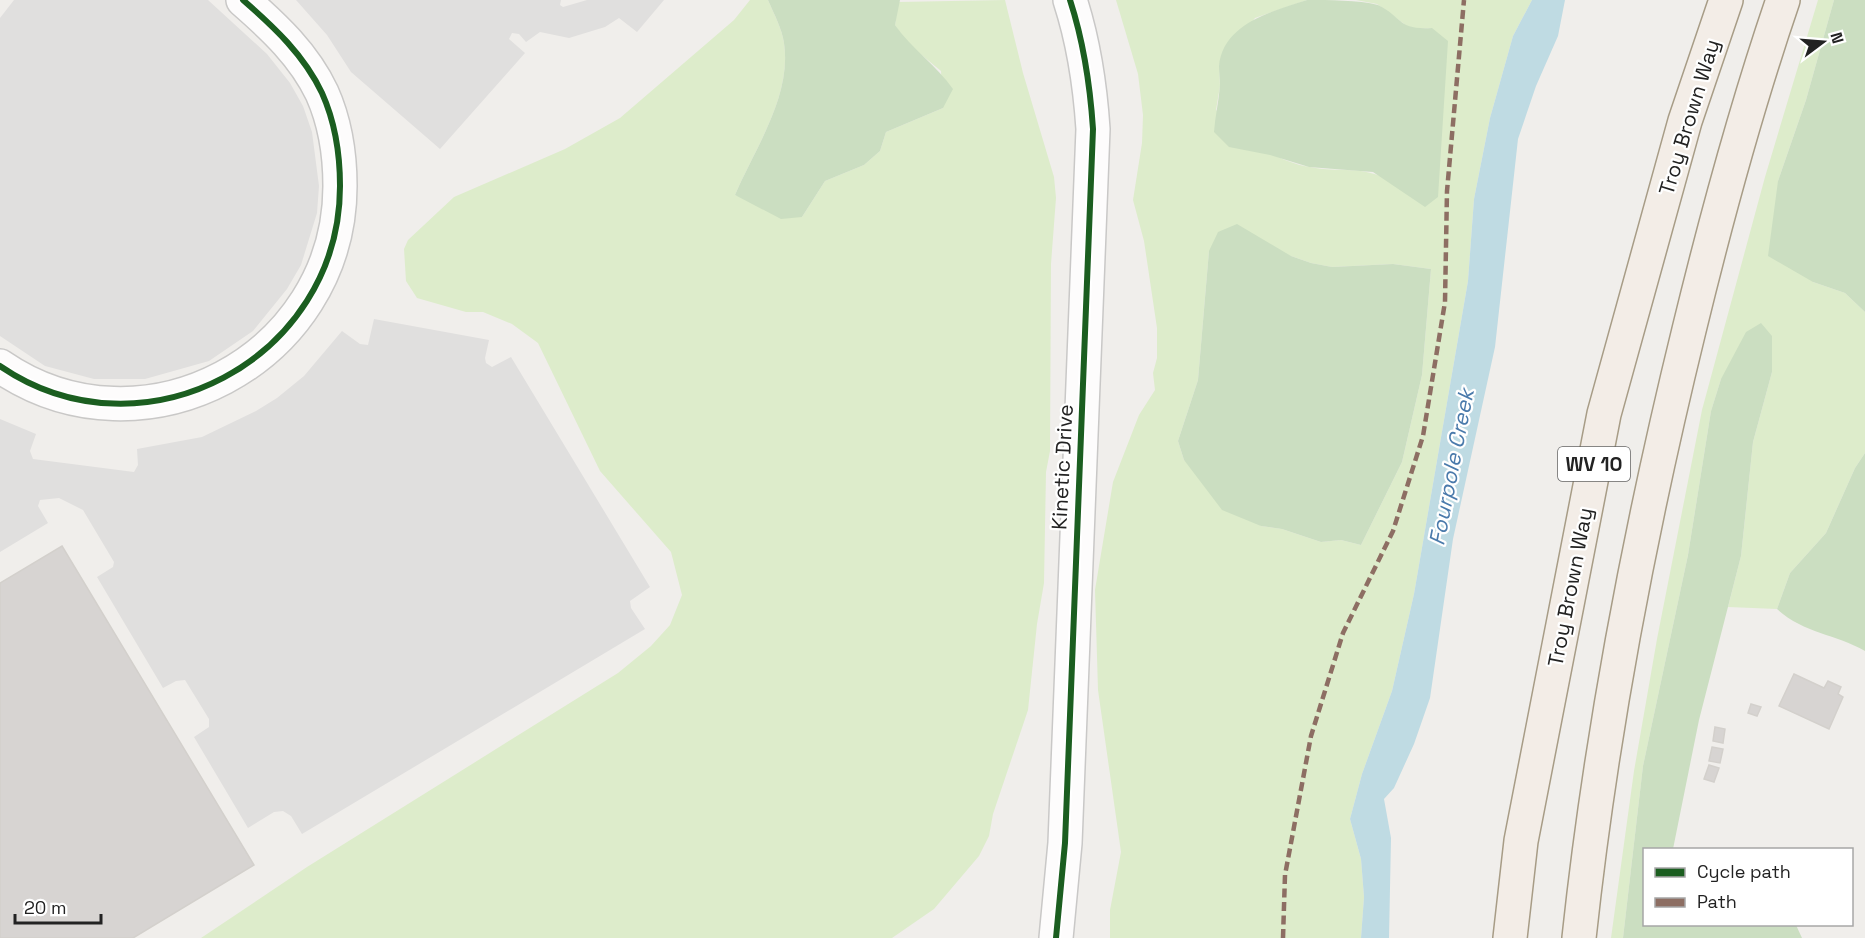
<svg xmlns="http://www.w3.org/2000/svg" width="1865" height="938" font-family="'Space Grotesk',sans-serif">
  <rect width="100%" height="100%" fill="#f0eeeb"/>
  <path fill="#ddeccb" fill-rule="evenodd" d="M750 0H768C774 14 782 29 784 43 792 96 755 148 735 195L802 217 825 181 864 165 880 151 886 132 943 108 941 71 907 43 895 25 898 2 1005 0 1023 73 1054 177 1056 198 1051 264 1050 451 1046 472 1044 583 1037 624 1028 710 993 814 989 836 979 856 934 909 892 938H201L307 867 618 673 651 646 670 625 682 595 671 552 600 471 538 343 512 324 483 312H466L417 298 406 281 404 249 408 240 454 197 565 149 620 118 734 20Z
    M1116 0H1307L1255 18 1219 65 1220 86 1216 110C1246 135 1269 160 1310 167 1340 173 1362 165 1391 181L1432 28 1411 29 1377 4 1356 0H1532L1513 36 1490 118 1474 199 1468 281 1414 594 1392 691 1362 774 1350 819 1361 859 1364 897 1361 938H1110V910L1121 852 1098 690 1095 590 1113 482 1139 415 1155 390 1153 373 1157 358V328L1144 241 1133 200 1142 143 1143 115 1138 74ZM1209 251 1291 256 1311 263 1332 267 1393 264 1431 269 1422 375 1402 462 1361 545 1341 540 1321 542 1282 529 1261 526 1184 460 1178 441 1198 380Z
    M1818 0H1834L1806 100 1778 181 1813 282 1845 293 1865 312V453L1855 468 1826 533 1790 573 1777 609 1728 607 1741 556 1753 442 1772 372 1721 379 1711 411 1688 555 1643 766 1623 938H1611L1634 771 1657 639 1702 410 1765 177Z"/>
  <path fill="#cbdec1" d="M768 0H900L895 25C912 49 936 65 953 89L943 108 886 132 880 151 864 165 825 181 802 217 781 219 735 195C755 148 792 96 784 43 782 29 774 14 768 0Z
    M1307 0C1329 0 1358 0 1378 5 1404 18 1397 30 1432 28L1448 41 1438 197 1425 207 1373 172 1309 167 1270 155 1229 147 1214 132C1215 116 1219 101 1220 85 1220 79 1219 73 1219 66 1223 23 1273 11 1307 0Z
    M1834 0H1865V312L1845 293 1813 282 1768 256 1778 181 1806 100Z
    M1237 224 1291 256 1311 263 1332 267 1393 264 1431 269 1422 375 1402 462 1361 545 1341 540 1321 542 1282 529 1261 526 1222 510 1184 460 1178 441 1198 380 1209 251 1218 232Z
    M1761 323 1772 336V372L1753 442 1741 556 1699 720 1673 849 1644 850V924L1796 925 1802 938H1623L1643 766 1688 555 1711 411 1721 379 1746 332Z
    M1865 453V651C1836 634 1803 633 1777 609L1790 573 1826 533 1855 468Z"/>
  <path fill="#e0dfde" d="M14 0H208L267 54 290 83 303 106 312 132 319 186 317 213 301 265 287 289 253 331 209 361 145 379H94L45 366 0 336V18Z
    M296 0H561L560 5 563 7 587 0H664L637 32 619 18 605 27 569 38 540 32 526 42 519 34 512 33 509 39 525 53 440 149 351 72 327 35Z
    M374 319 489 340 485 358 486 363 492 367 511 357 650 587 630 601 631 608 645 629 302 834 291 816 283 811 274 812 248 828 194 737 209 727V719L185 680 176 681 163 688 97 577 113 567 114 562 83 510 59 498 40 500 38 506 48 523 0 552V419L36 434 30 451 33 459 134 472 138 465 137 449 202 437 256 411 277 398 304 376 342 331 360 344 368 345Z"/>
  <path fill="#bfdbe3" d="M1532 0H1565L1558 36 1536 86 1518 139 1495 347 1453 539 1430 698 1414 744 1394 788 1384 799 1391 838 1389 938H1361L1364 897 1361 859 1350 819 1362 774 1392 691 1414 594 1468 281 1474 199 1490 118 1513 36Z"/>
  <path fill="#d7d4d2" stroke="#d3d0cc" stroke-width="1.5" d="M62 546 254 865 133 938H0V583Z
    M1794 674 1824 688 1828 681 1841 687 1838 694 1843 697 1829 729 1779 706Z
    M1751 704 1761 707 1757 716 1748 713Z
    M1715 727 1725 729 1723 743 1713 741Z
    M1712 747 1723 749 1720 763 1709 761Z
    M1709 765 1719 768 1714 782 1704 779Z"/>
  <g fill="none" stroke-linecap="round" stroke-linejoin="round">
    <defs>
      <path id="minor" d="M0 366C143 464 340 359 340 186 340 155 335 122 322 93 304 55 274 27 243 0
        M1056 938 1065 843 1093 129C1090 84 1084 43 1070 0"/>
      <path id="major" d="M1510 938 1521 841 1604 414 1685 121 1726 0
        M1579 938C1601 733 1640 530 1689 330 1716 219 1746 108 1783 0"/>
    </defs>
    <use href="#minor" stroke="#c9c8c7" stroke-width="36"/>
    <use href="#major" stroke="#a79c86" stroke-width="36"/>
    <use href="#minor" stroke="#fdfcfc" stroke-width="33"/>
    <use href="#major" stroke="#f3ede7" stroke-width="33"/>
    <path stroke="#8d6e63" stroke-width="4.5" stroke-dasharray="9 4.5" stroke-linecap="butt" d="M1283 938 1285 875 1311 736 1343 633 1393 531 1423 436 1445 302 1447 191 1464 0"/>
    <defs>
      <path id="cycleway" d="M0 366C143 464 340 359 340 186 340 155 335 122 322 93 304 55 274 27 243 0
        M1056 938 1065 843 1093 129C1090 84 1084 43 1070 0"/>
    </defs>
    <use href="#cycleway" stroke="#fff" stroke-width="10"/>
    <use href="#cycleway" stroke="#1b5e20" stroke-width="6"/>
  </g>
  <g text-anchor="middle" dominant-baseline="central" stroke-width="4.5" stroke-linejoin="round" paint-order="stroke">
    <rect fill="#fff" stroke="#646464" stroke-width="1.5" x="1558" y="447" width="72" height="34" rx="4.5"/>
    <g font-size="20" font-weight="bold" fill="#222">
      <text x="1594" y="464">WV 10</text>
    </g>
    <g font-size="21" fill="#222" stroke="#fff">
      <text transform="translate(1689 117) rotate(-73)">Troy Brown Way</text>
      <text transform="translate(1062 467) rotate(-87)">Kinetic Drive</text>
      <text transform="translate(1570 587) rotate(-79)">Troy Brown Way</text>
    </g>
    <g font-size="22" font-style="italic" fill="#4a7aab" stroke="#fff">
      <text transform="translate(1451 467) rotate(-79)">Fourpole Creek</text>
    </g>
  </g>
  <rect x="1643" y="848" width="210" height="78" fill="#ffffff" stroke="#a7a7a7" stroke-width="1.5"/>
  <rect x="1655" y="868" width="30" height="9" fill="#1b5e20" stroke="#a7a7a7" stroke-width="1.5"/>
  <text x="1697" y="878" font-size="18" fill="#222222">Cycle path</text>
  <rect x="1655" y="898" width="30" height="9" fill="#8d6e63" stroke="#a7a7a7" stroke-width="1.5"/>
  <text x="1697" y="908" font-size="18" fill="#222222">Path</text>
  <g transform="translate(1823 42) rotate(74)" stroke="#ffffff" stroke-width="4.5" paint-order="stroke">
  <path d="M0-4.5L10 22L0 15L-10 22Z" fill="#222222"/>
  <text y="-9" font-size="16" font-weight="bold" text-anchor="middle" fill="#222222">N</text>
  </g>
  <path d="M15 914v9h86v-9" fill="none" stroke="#222222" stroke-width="3"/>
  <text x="24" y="914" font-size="18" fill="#222222" stroke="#ffffff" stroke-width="4.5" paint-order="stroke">20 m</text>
</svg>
